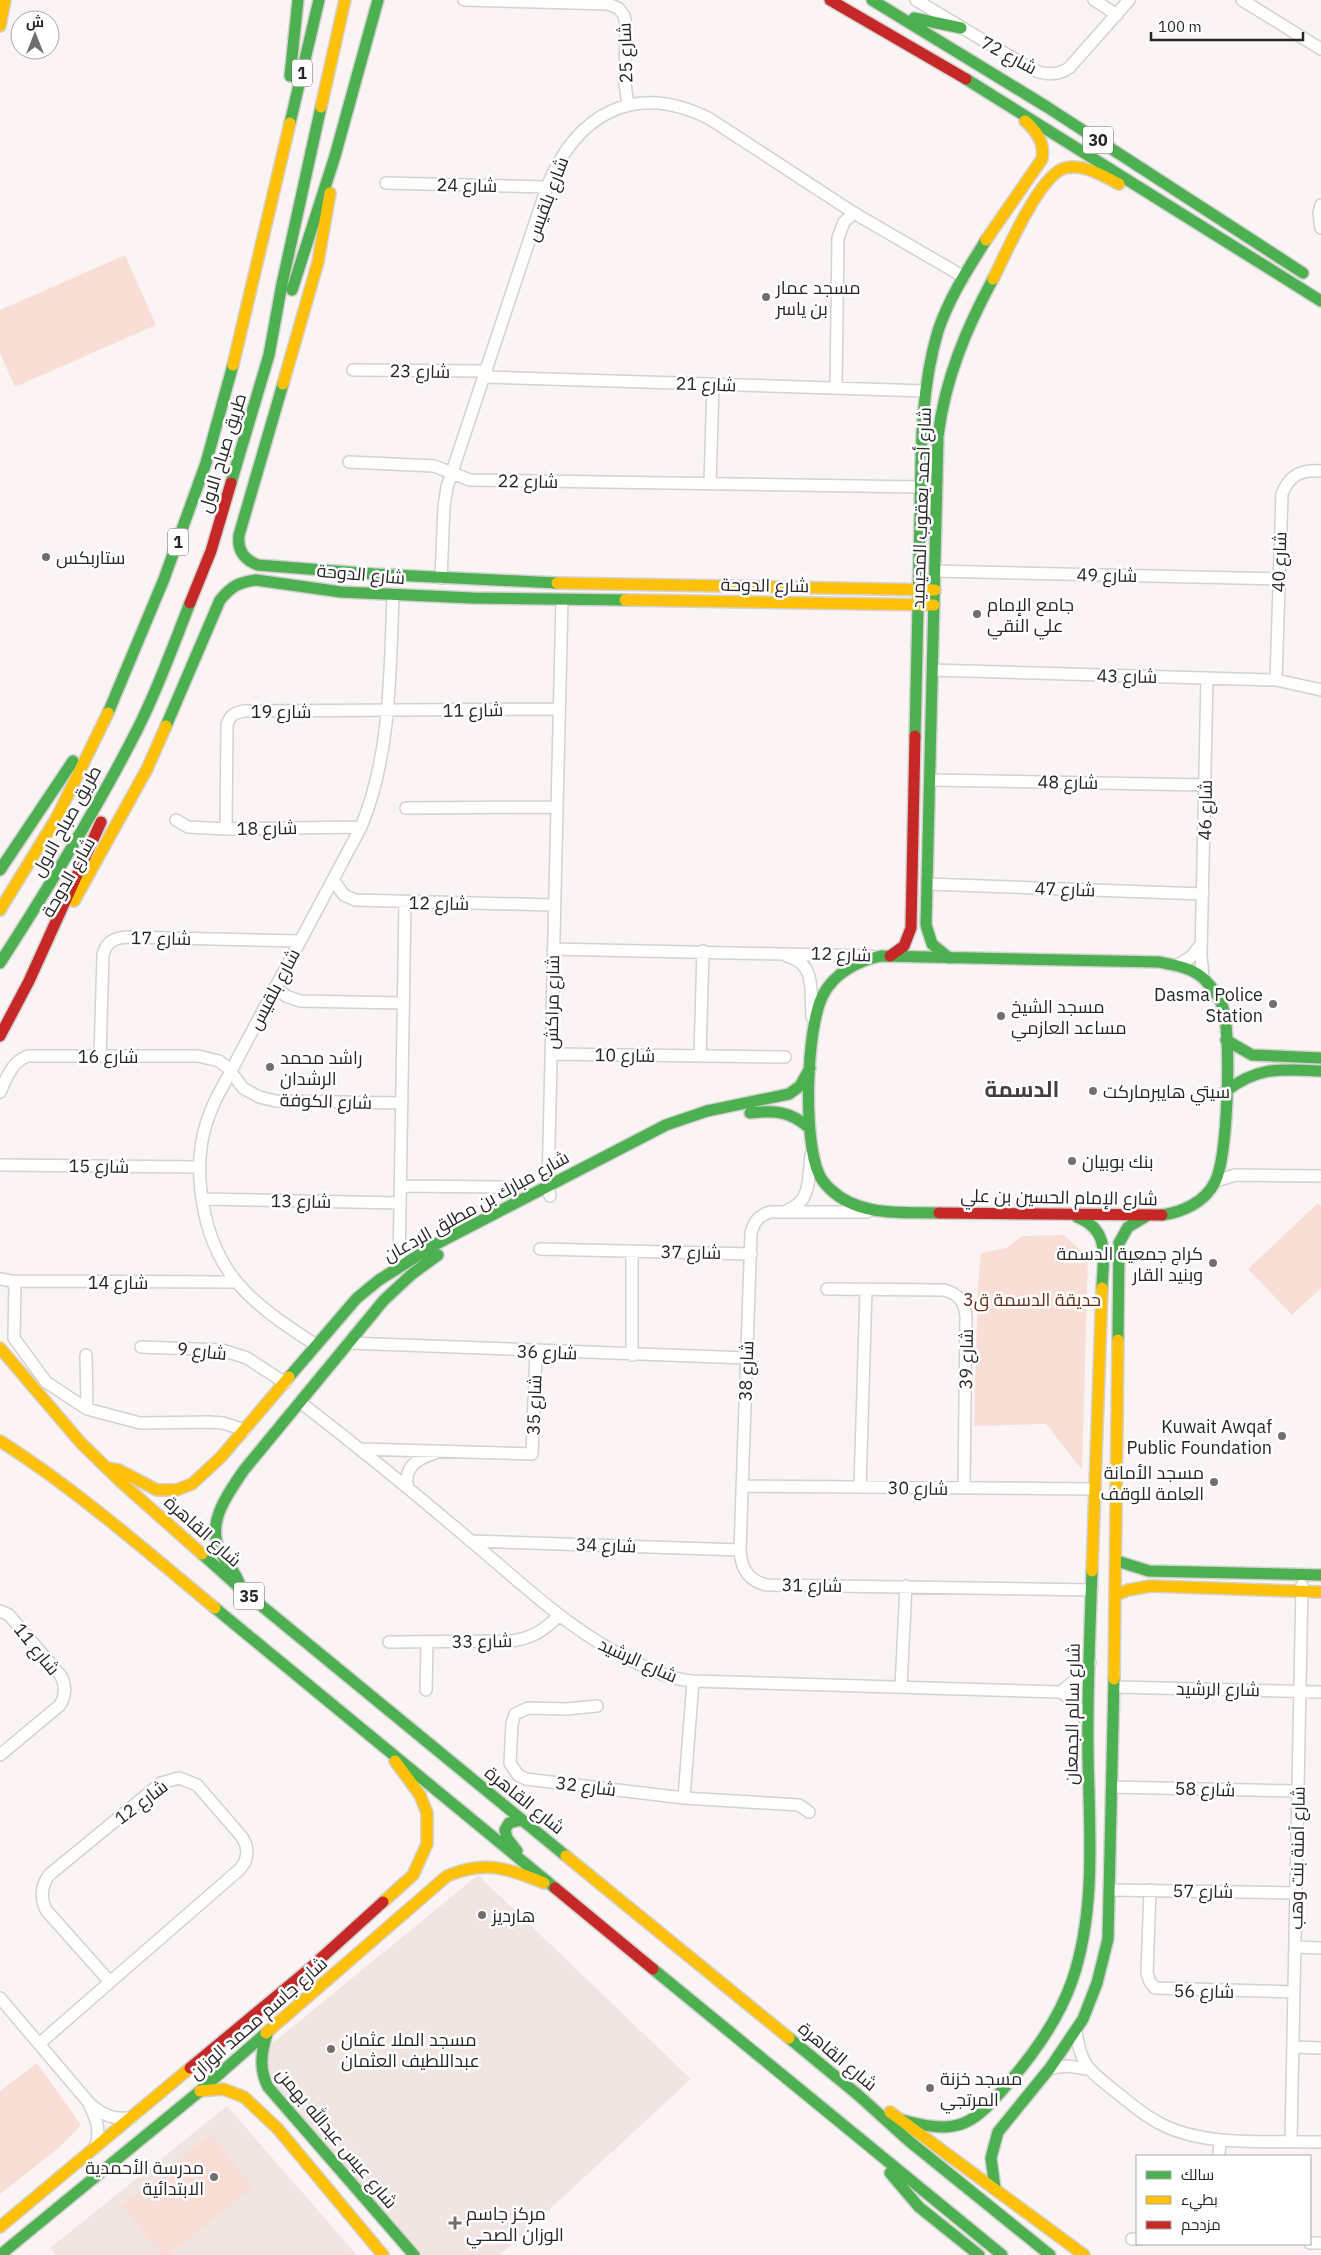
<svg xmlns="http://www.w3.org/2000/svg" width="1321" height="2255" font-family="'IBM Plex Sans',Cairo,sans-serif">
  <rect width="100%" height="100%" fill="#faf5f4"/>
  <path fill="#f0e5e1" d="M478 1875 691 2079 500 2255H421L272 2082 263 2051Z
    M227 2106 357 2255H56L50 2248Z"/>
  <path fill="#f9ded6" d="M125 255 156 325 15 387 0 353V310Z
    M1318 1203 1321 1207V1288L1292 1315 1248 1269Z
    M1064 1235 1088 1257 1082 1470 1046 1424 974 1426 978 1284 981 1253 1006 1248 1022 1236Z
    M37 2063 81 2125 60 2147 0 2194V2091Z
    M211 2135 253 2187 168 2255H162L122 2206Z"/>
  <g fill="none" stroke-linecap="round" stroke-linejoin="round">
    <defs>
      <path id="street" d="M464 0 608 4 618 8 624 15 626 25 625 84 628 105
        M916 0 1031 69C1044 75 1057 76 1069 68L1129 0
        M1094 0 1117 15
        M1242 0 1321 49
        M386 183 547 187
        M1321 205 1319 213 1321 228
        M353 370 487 371
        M485 377 926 391
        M836 388 838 238 844 222 854 213
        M349 462 434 466 470 480 920 487
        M710 484 713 384
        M935 571 1278 579
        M441 578 444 507 447 487 547 187C577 113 635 81 710 119L854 213 964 277
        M932 670 1276 680 1321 690
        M1276 680 1282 494C1289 475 1302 469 1321 471
        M930 780 1205 785
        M406 808 557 807
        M176 820 188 827 226 829 361 827
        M226 829 227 725C230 715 234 713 244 711L559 709
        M333 880 344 895 355 900 554 905
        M927 884 1203 894
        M553 949 871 956
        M787 956C817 964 810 992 812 1017
        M1176 966 1191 957 1201 944
        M1203 978 1201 955 1207 678
        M275 987 286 996 300 1001 403 1003
        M551 1054 785 1057
        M100 1056 103 955C106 941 116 937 129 937L299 941
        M700 1056 703 951
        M0 1092C7 1078 11 1062 28 1056H198L219 1061 227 1067 243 1088 259 1097 276 1101 402 1103
        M0 1165 199 1167
        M1216 1181 1235 1175 1321 1176
        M401 1186 502 1187
        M550 1196 548 1186 562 600
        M202 1199 400 1203
        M788 1210C812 1201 808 1177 811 1155
        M867 1212H770C758 1216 754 1222 751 1233L740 1550C741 1568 748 1581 767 1585L1092 1590
        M540 1249 751 1254
        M399 1267 405 902
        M0 1279 11 1281 236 1282
        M15 1281 14 1338 46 1382 87 1409 140 1423 209 1422 223 1423 245 1430
        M827 1289 944 1290C959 1294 965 1302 966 1317L964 1488
        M348 1343 746 1358
        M316 1345C251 1303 211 1274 201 1192 197 1158 201 1130 216 1099L361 827C391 755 390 672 393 595
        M141 1347 222 1350 247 1358 285 1383
        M86 1355 87 1409
        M632 1355V1251
        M300 1402C358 1447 415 1493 471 1541 525 1586 574 1635 639 1664 656 1672 674 1680 693 1681L1061 1692 1074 1702 1087 1722
        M361 1449 532 1454 536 1351
        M742 1486 1094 1489
        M860 1487 866 1290
        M408 1488C403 1468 416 1459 435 1453
        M472 1541 740 1550
        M0 1611 9 1615 61 1676C66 1686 66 1695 60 1705L0 1755
        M389 1642 512 1641C532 1638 545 1630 558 1616
        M901 1687 906 1586
        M1115 1687 1321 1692
        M426 1690 427 1642
        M1061 1692 1081 1675 1090 1663
        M597 1706 566 1709 528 1708 515 1714 512 1723 510 1763 518 1775 526 1779 684 1798 799 1805 809 1812
        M179 1778 197 1785 242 1837 246 1845 247 1853 245 1862 240 1869 110 1982 46 1910C40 1897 41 1886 49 1875L161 1783Z
        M1112 1787 1298 1791
        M684 1798 693 1681
        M1111 1890 1296 1893
        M1150 1890 1147 1973 1150 1982 1155 1988 1294 1992
        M1295 1947 1321 1948
        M0 1998 90 2104C103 2115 115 2121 132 2117
        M1076 2030C1080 2066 1090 2071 1116 2092 1130 2103 1143 2115 1159 2123 1205 2148 1269 2140 1321 2142
        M39 2044 110 1982
        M1293 2047 1321 2048
        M1050 2068 1068 2066 1087 2069
        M90 2106C97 2120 101 2133 95 2148
        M1291 2141 1302 1585
        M1219 2156 1220 2140
        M1132 2239H1137
        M1310 2243H1321"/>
      <path id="fast" d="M872 0 1047 107 1303 273
        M914 18 961 28
        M290 76 298 0
        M966 79 1321 301
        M290 123 319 0
        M292 290 335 156 378 0
        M283 384 239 535C237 550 244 560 258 565L374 574 557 583
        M231 483 269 355 282 284 321 107
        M108 713 164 579 206 463 233 365
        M166 726 220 600C232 586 237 583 256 580L341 592 473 598 625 600
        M915 736C917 664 918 592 920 519 921 457 920 391 938 331 949 298 968 269 986 240
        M0 870 73 761
        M881 956 1159 962C1175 965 1193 968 1205 980 1213 988 1222 1001 1224 1012 1231 1043 1228 1156 1215 1182 1205 1202 1183 1212 1162 1215
        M881 956C858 961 834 973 823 995 806 1028 803 1140 819 1174 821 1180 826 1185 830 1189 859 1217 902 1212 939 1213
        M949 958 932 944 926 925 938 436C945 379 966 329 993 279
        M0 963C49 887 96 811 137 730 158 689 173 646 190 603
        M1226 1040 1252 1055 1321 1058
        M1225 1092C1257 1066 1282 1069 1321 1071
        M750 1113C773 1110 790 1111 808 1127
        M1077 1217C1111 1230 1103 1258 1102 1288
        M1118 1340 1119 1243 1128 1227 1145 1217
        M289 1377 357 1298 379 1280 438 1243 666 1125 707 1111 789 1094 800 1086 810 1068
        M202 1554 241 1589 566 1856
        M1117 1561 1149 1571 1321 1575
        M241 1589C238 1575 229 1567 222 1555 204 1525 227 1495 244 1470L384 1300 412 1274 438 1255
        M215 1608 555 1888
        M517 1851 507 1838 505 1830 509 1823 521 1820
        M653 1969 1002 2255
        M267 2034C261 2053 259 2069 268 2087L414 2255
        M789 2038 857 2094 909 2141 1050 2255
        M902 2120C961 2136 973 2125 1011 2080 1036 2051 1059 2018 1072 1981 1097 1909 1089 1827 1088 1752 1087 1692 1090 1631 1092 1571
        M890 2173 919 2207 979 2255
        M995 2188 991 2158 998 2132 1050 2068 1083 2019 1097 1983 1108 1939 1114 1679
        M0 2255 200 2091 266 2033"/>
      <path id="slow" d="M0 26 5 0
        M321 107 345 0
        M986 240 1042 159C1045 143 1037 131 1025 121
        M993 279C1006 254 1039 175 1065 168 1083 163 1103 176 1119 184
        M233 365 290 123
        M283 384 318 262 330 193
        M557 583 935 590
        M625 600 934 605
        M74 901 147 769 166 726
        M0 910 57 817 108 713
        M0 1348 81 1443 121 1482 202 1554
        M0 1441C77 1490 145 1550 215 1608
        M107 1468 119 1470 157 1490H176L192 1484 221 1457 289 1377
        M1092 1571 1102 1288
        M1116 1595 1128 1590 1151 1586 1321 1592
        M1114 1679 1118 1340
        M566 1856 789 2038
        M383 1902 413 1875 427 1844V1813L420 1795 395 1761
        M266 2033 447 1876C485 1860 508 1868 544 1883
        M200 2091 223 2089 244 2097 278 2129 383 2255
        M890 2112 1084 2255
        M0 2227 190 2068"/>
      <path id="jam" d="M830 0 966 79
        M190 603 211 551 231 483
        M890 956 904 946 911 928 915 736
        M0 1036 29 981 101 822
        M939 1213 1162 1215
        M555 1888 653 1969
        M190 2068 308 1970 383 1902"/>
    </defs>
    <use href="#street" stroke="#d4d1d0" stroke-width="14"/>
    <use href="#fast" stroke="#d4d1d0" stroke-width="14"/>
    <use href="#slow" stroke="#d4d1d0" stroke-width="14"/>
    <use href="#jam" stroke="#d4d1d0" stroke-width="14"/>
    <use href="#street" stroke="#fefefd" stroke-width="11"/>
    <use href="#fast" stroke="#4caf50" stroke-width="11"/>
    <use href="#slow" stroke="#ffc107" stroke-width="11"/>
    <use href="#jam" stroke="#c62828" stroke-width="11"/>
  </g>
  <g fill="#726e6d" stroke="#fff" stroke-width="2">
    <circle cx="766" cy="297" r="5"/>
    <circle cx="46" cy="557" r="5"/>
    <circle cx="977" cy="614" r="5"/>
    <circle cx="1273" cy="1004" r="5"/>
    <circle cx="1001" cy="1016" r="5"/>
    <circle cx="270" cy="1067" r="5"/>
    <circle cx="1093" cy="1091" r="5"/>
    <circle cx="1072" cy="1161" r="5"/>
    <circle cx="1213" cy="1263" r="5"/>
    <circle cx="1282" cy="1436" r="5"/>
    <circle cx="1214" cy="1482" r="5"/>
    <circle cx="482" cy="1915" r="5"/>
    <circle cx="331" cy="2049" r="5"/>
    <circle cx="930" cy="2088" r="5"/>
    <circle cx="214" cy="2177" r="5"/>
    <path d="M452.5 2215.5h5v5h5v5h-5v5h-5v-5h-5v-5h5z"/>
  </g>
  <g text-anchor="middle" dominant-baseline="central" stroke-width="5" stroke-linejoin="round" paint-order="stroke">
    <g fill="#fff" stroke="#686666" stroke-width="1">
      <rect x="292" y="59.5" width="20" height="27" rx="4"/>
      <rect x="1083" y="126.5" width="30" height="27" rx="4"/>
      <rect x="168" y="528.5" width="20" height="27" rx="4"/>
      <rect x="234" y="1582.5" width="30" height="27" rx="4"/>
    </g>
    <g font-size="16" font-weight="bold" fill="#282524">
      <text x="302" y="73">1</text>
      <text x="1098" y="140">30</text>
      <text x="178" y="542">1</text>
      <text x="249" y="1596">35</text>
    </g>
    <g font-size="18" fill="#282524" stroke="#fff">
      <text transform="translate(625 53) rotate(-92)">شارع 25</text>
      <text transform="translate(1009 55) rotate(28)">شارع 72</text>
      <text transform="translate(467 185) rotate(1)">شارع 24</text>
      <text transform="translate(547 199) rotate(-69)">شارع بلقيس</text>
      <text transform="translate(420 371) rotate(1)">شارع 23</text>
      <text transform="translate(706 384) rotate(2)">شارع 21</text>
      <text transform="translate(222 453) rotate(-73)">طريق صباح الاول</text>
      <text transform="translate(528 481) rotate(1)">شارع 22</text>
      <text transform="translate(921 508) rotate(-88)">شارع أحمد يعقوب المحيميد</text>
      <text transform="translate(1279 562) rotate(-88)">شارع 40</text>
      <text transform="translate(361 574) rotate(5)">شارع الدوحة</text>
      <text transform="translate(1107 575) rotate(1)">شارع 49</text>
      <text transform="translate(765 585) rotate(1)">شارع الدوحة</text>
      <text transform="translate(1127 676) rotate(1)">شارع 43</text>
      <text transform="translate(473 710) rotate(-1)">شارع 11</text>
      <text x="281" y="711">شارع 19</text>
      <text transform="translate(1068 782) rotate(1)">شارع 48</text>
      <text transform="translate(1205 810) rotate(-89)">شارع 46</text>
      <text transform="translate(66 821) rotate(-61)">طريق صباح الاول</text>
      <text transform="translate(267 828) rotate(-1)">شارع 18</text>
      <text transform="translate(68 877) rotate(-60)">شارع الدوحة</text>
      <text transform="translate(1065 889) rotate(2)">شارع 47</text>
      <text transform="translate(439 903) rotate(1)">شارع 12</text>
      <text transform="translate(161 938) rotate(1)">شارع 17</text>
      <text transform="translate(841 954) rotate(2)">شارع 12</text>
      <text transform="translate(274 989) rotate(-62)">شارع بلقيس</text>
      <text transform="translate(552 1002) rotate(-89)">شارع مراكش</text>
      <text transform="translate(625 1055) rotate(1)">شارع 10</text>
      <text x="108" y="1056">شارع 16</text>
      <text transform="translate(326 1101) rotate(2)">شارع الكوفة</text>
      <text transform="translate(99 1166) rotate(1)">شارع 15</text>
      <text transform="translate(1059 1197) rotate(1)">شارع الإمام الحسين بن علي</text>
      <text transform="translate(301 1201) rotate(1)">شارع 13</text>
      <text transform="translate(476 1206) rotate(-29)">شارع مبارك بن مطلق الردعان</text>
      <text transform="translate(691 1252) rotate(1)">شارع 37</text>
      <text x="118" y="1282">شارع 14</text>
      <text transform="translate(202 1351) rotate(6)">شارع 9</text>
      <text transform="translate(547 1352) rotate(2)">شارع 36</text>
      <text transform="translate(966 1359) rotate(-89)">شارع 39</text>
      <text transform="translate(746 1371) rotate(-88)">شارع 38</text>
      <text transform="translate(534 1405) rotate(-88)">شارع 35</text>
      <text transform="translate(918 1488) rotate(1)">شارع 30</text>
      <text transform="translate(203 1531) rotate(42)">شارع القاهرة</text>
      <text transform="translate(606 1545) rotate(2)">شارع 34</text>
      <text transform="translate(812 1585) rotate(1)">شارع 31</text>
      <text transform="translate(482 1641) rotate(-1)">شارع 33</text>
      <text transform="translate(37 1649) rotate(51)">شارع 11</text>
      <text transform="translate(638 1660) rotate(24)">شارع الرشيد</text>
      <text transform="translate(1218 1689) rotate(1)">شارع الرشيد</text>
      <text transform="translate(1072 1714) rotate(-89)">شارع سالم الجمعان</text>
      <text transform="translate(586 1786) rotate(7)">شارع 32</text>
      <text transform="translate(1205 1789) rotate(2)">شارع 58</text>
      <text transform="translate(525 1800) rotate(39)">شارع القاهرة</text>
      <text transform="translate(141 1802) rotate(-37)">شارع 12</text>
      <text transform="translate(1297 1858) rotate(-89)">شارع آمنة بنت وهب</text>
      <text transform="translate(1203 1891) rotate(1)">شارع 57</text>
      <text transform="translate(1204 1991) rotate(1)">شارع 56</text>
      <text transform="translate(258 2018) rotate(-41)">شارع جاسم محمد الوزان</text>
      <text transform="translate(838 2056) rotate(40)">شارع القاهرة</text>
      <text transform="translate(337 2138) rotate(50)">شارع عيس عبدالله بهمن</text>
    </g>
    <g font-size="18" fill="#282524" stroke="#fff" text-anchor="start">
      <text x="776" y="287">مسجد عمار<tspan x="776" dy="21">بن ياسر</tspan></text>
      <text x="56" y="557">ستاربكس</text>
      <text x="987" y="604">جامع الإمام<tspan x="987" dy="21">علي النقي</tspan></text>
      <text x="1263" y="994" text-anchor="end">Dasma Police<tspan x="1263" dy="21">Station</tspan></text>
      <text x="1011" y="1006">مسجد الشيخ<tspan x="1011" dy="21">مساعد العازمي</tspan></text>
      <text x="280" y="1057">راشد محمد<tspan x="280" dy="21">الرشدان</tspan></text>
      <text x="1103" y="1091">سيتي هايبرماركت</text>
      <text x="1082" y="1161">بنك بوبيان</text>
      <text x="1203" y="1253" text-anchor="end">كراج جمعية الدسمة<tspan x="1203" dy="21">وبنيد القار</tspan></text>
      <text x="1272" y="1426" text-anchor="end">Kuwait Awqaf<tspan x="1272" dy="21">Public Foundation</tspan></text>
      <text x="1204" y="1472" text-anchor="end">مسجد الأمانة<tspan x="1204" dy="21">العامة للوقف</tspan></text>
      <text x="492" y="1915">هارديز</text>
      <text x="341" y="2039">مسجد الملا عثمان<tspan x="341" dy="21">عبداللطيف العثمان</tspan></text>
      <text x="940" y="2078">مسجد خزنة<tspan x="940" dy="21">المرتجي</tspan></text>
      <text x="204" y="2167" text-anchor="end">مدرسة الأحمدية<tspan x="204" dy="21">الابتدائية</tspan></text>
      <text x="466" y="2213">مركز جاسم<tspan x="466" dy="21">الوزان الصحي</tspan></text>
    </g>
    <g font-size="18" fill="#662912" stroke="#fff">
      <text x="1032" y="1299">حديقة الدسمة ق3</text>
    </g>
    <g font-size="22" font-weight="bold" fill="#443d3b" stroke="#fff">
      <text x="1022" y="1088">الدسمة</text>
    </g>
  </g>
  <rect x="1136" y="2155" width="175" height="90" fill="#ffffff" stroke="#a9a8a7"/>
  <rect x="1146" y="2171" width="25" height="8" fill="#4caf50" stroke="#a9a8a7"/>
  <text x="1181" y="2180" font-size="15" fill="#282524">سالك</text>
  <rect x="1146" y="2196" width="25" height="8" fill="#ffc107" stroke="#a9a8a7"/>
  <text x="1181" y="2205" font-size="15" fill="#282524">بطيء</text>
  <rect x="1146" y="2221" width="25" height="8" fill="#c62828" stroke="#a9a8a7"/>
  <text x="1181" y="2230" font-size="15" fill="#282524">مزدحم</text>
  <g transform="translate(35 35)"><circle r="24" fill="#ffffff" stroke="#a9a8a7"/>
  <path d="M0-4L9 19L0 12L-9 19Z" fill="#726e6d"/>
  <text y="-8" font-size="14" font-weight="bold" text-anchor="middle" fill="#282524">ش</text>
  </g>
  <path d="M1151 32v8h152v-8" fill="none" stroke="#282524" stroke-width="2.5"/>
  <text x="1158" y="32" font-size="15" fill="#282524" stroke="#ffffff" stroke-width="4" paint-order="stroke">100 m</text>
</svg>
